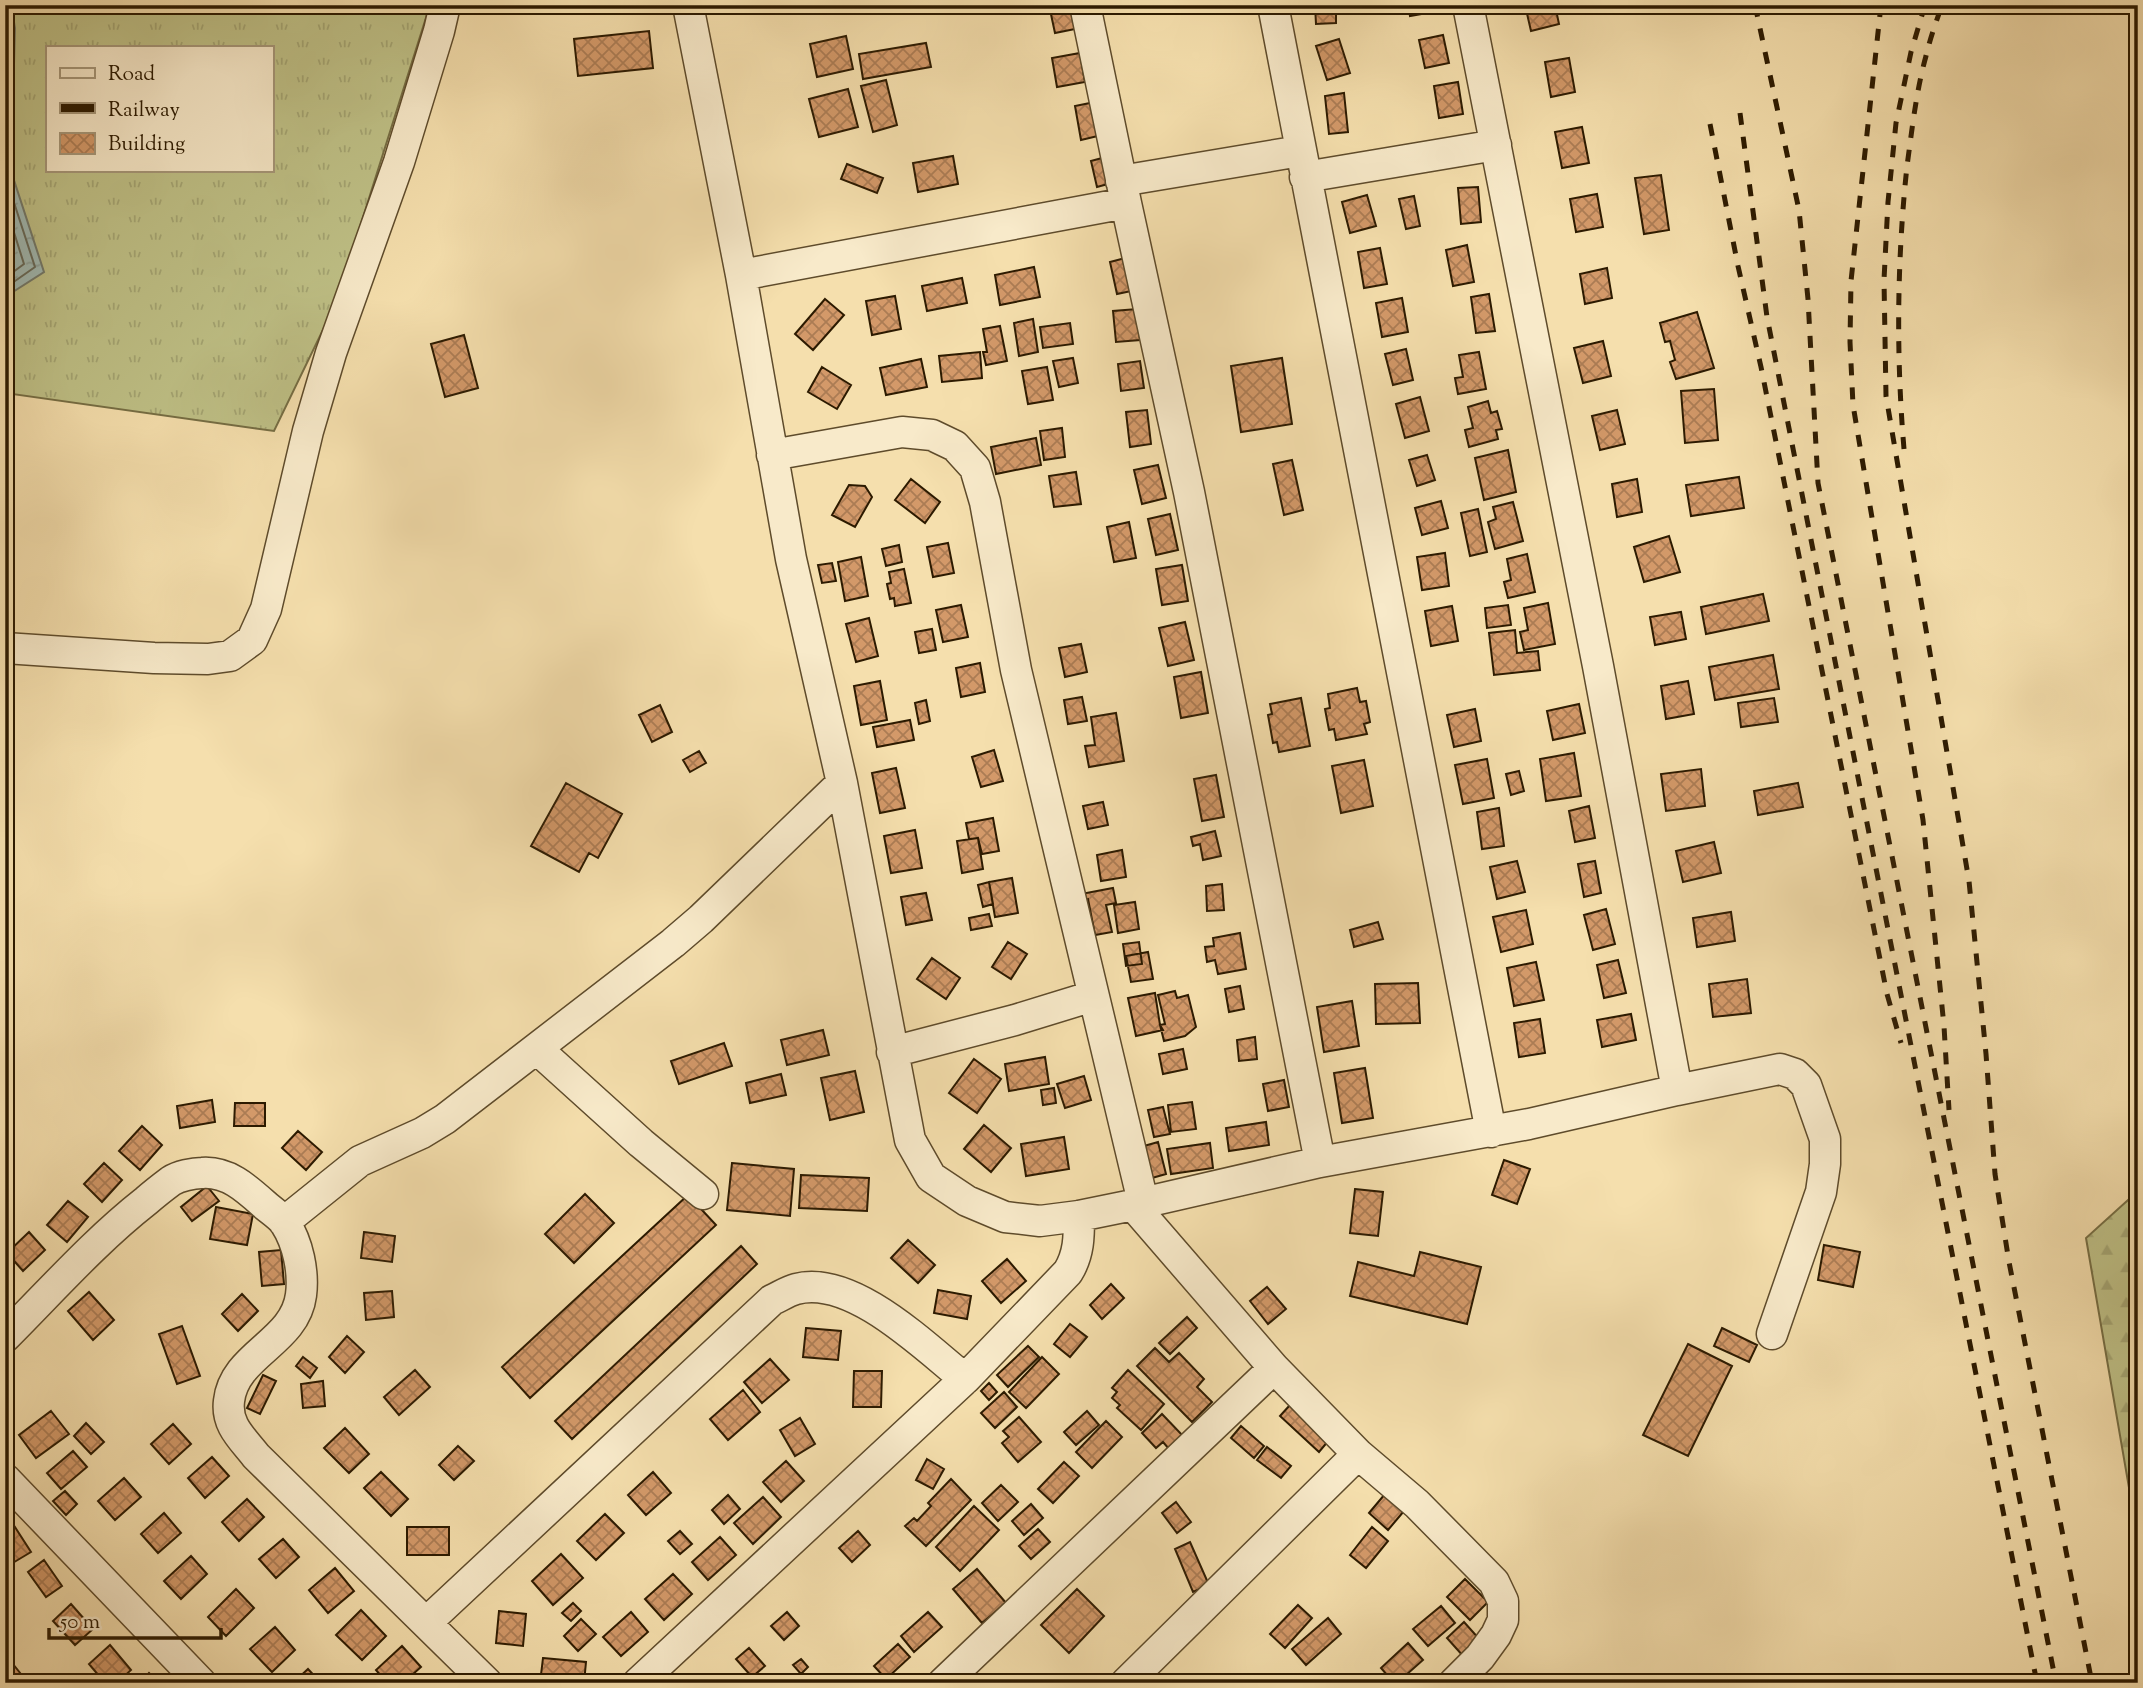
<svg xmlns="http://www.w3.org/2000/svg" width="2143" height="1688" font-family="'Sorts Mill Goudy',serif">
  <defs>
    <pattern id="grass-tufts" width="24" height="20" patternUnits="userSpaceOnUse" patternTransform="scale(1.75)"><rect width="24" height="20" fill="#bfc187"/><path d="M3 7l-1-3M5 7V3M7 7l1-3M15 17l-1-3M17 17v-4M19 17l1-3" fill="none" stroke="#a4a573"/></pattern>
    <pattern id="forest-firs" width="22" height="20" patternUnits="userSpaceOnUse" patternTransform="scale(1.75)"><rect width="22" height="20" fill="#bfc187"/><path d="M5 1l3.5 6h-7zM16 11l3.5 6h-7z" fill="#a4a573"/></pattern>
    <pattern id="water-ripples" width="26" height="14" patternUnits="userSpaceOnUse" patternTransform="scale(1.75)"><rect width="26" height="14" fill="#a0bab4"/><path d="M2 4q2-2 4 0t4 0M15 11q2-2 4 0t4 0" fill="none" stroke="#8a9f99"/></pattern>
    <pattern id="building-cross-hatch" width="8" height="8" patternUnits="userSpaceOnUse" patternTransform="scale(1.75)"><rect width="8" height="8" fill="#d39969"/><path d="M0 0l8 8M0 8l8-8" fill="none" stroke="#ab7c54"/></pattern>
  </defs>
  <rect width="100%" height="100%" fill="#f5dfad"/>
  <filter id="stains"><feTurbulence type="fractalNoise" baseFrequency=".00286" numOctaves="4"/><feColorMatrix values="0 0 0 0 .2 0 0 0 0 .09 0 0 0 0 .02 0 0 0 .5 -.17"/></filter>
  <radialGradient id="worn" r=".72"><stop offset=".6" stop-color="#630" stop-opacity="0"/><stop offset="1" stop-color="#630" stop-opacity=".3"/></radialGradient>
  <path fill="url(#grass-tufts)" stroke="#766e44" stroke-width="2" fill-rule="evenodd" d="M5 5H430L336 303 274 431 5 393ZM47 47H271V170H47Z"/>
  <path fill="url(#forest-firs)" stroke="#766e44" stroke-width="2" d="M2138 1191V1540L2086 1238Z"/>
  <path fill="url(#water-ripples)" stroke="#727a6c" stroke-width="2" d="M5 5H11L15 28 11 171 44 272 5 297Z"/>
  <g fill="none" stroke-linecap="round" stroke-linejoin="round">
    <path stroke="#666a5a" stroke-width="2" d="M5 12 8 29 5 130
      M5 175 35 267 5 288
      M5 204 24 264 5 278"/>
  </g>
  <path fill="url(#building-cross-hatch)" stroke="#2c1a00" stroke-width="2" d="M807 5H838L808 11Z
    M1049 5H1075L1080 28 1055 33Z
    M1315 5H1336V23L1316 24Z
    M1408 5H1431L1433 12 1410 16Z
    M1525 5H1555L1559 24 1531 31Z
    M649 31 653 68 578 76 574 39Z
    M1443 35 1449 63 1425 68 1419 40Z
    M846 36 853 69 817 77 810 44Z
    M1339 39 1350 73 1327 80 1316 46Z
    M926 43 931 67 863 79 859 54Z
    M1080 53 1085 82 1057 87 1052 58Z
    M1569 58 1575 92 1551 97 1545 62Z
    M886 80 897 125 873 132 861 86Z
    M1458 82 1463 114 1439 118 1434 86Z
    M848 89 858 127 819 137 809 99Z
    M1344 93 1348 132 1329 134 1325 96Z
    M1095 102 1102 135 1081 140 1075 106Z
    M1582 127 1589 163 1562 168 1555 132Z
    M1113 155 1119 181 1097 187 1091 161Z
    M953 156 958 184 918 192 913 163Z
    M847 164 883 178 877 193 841 179Z
    M1661 175 1669 230 1644 234 1635 178Z
    M1478 187 1481 222 1461 224 1458 188Z
    M1597 194 1603 227 1576 232 1570 199Z
    M1367 195 1376 226 1350 233 1342 202Z
    M1414 196 1420 226 1406 229 1399 199Z
    M1467 245 1474 282 1453 286 1446 250Z
    M1380 248 1387 284 1364 288 1358 252Z
    M1129 257 1136 290 1117 294 1110 262Z
    M1034 267 1040 297 1000 305 995 275Z
    M1607 268 1612 298 1585 304 1580 274Z
    M962 278 967 303 927 311 922 286Z
    M1489 294 1495 331 1476 333 1471 297Z
    M895 296 901 329 872 335 866 301Z
    M1402 298 1408 332 1382 337 1376 303Z
    M825 299 844 315 813 350 795 334Z
    M1137 309 1140 340 1116 342 1113 311Z
    M1697 312 1714 368 1676 379 1670 362 1675 360 1670 341 1665 342 1660 323Z
    M1033 319 1038 352 1019 356 1014 323Z
    M1070 323 1073 344 1043 348 1040 327Z
    M1000 326 1007 361 986 365 983 352H987L983 329Z
    M464 335 478 388 445 397 431 344Z
    M1603 341 1611 376 1583 383 1574 348Z
    M1406 349 1413 380 1393 385 1385 354Z
    M980 352 982 378 942 382 939 356Z
    M1479 352 1486 389 1458 394 1455 378 1463 377 1459 355Z
    M1073 358 1078 383 1059 387 1053 361Z
    M1282 358 1292 424 1241 432 1231 366Z
    M921 359 927 387 886 395 880 368Z
    M1140 361 1144 388 1121 391 1118 364Z
    M822 367 851 385 837 409 808 392Z
    M1047 367 1053 400 1028 404 1022 371Z
    M1714 389 1718 440 1685 443 1681 391Z
    M1420 397 1429 431 1405 438 1396 404Z
    M1488 401 1491 413 1497 411 1502 429 1496 430 1498 439 1469 447 1465 430 1473 428 1468 407Z
    M1147 410 1151 444 1130 447 1126 412Z
    M1617 410 1625 444 1600 450 1592 416Z
    M1062 428 1065 457 1044 460 1040 431Z
    M1036 438 1041 465 996 474 991 447Z
    M1508 450 1516 492 1484 500 1475 458Z
    M1427 455 1435 480 1417 486 1409 460Z
    M1292 460 1303 510 1284 515 1273 464Z
    M1158 465 1166 498 1142 504 1134 470Z
    M1076 472 1081 504 1054 507 1049 476Z
    M1739 477 1744 508 1691 516 1686 485Z
    M911 479 940 502 925 523 895 500Z
    M1637 479 1642 512 1617 517 1612 484Z
    M849 485 865 486 872 497 855 527 832 515Z
    M1441 501 1448 528 1422 535 1415 508Z
    M1513 502 1523 541 1495 549 1488 522 1496 519 1493 507Z
    M1478 509 1487 552 1470 556 1461 513Z
    M1170 514 1178 550 1156 555 1148 519Z
    M1129 522 1136 558 1114 562 1107 527Z
    M1669 536 1680 572 1644 582 1634 547Z
    M948 543 954 573 933 577 927 547Z
    M899 545 902 562 886 566 882 549Z
    M1445 553 1449 586 1422 590 1417 557Z
    M1527 554 1535 592 1508 598 1504 582 1511 580 1507 559Z
    M861 557 868 596 845 601 838 562Z
    M832 563 836 581 822 583 818 565Z
    M1182 565 1188 601 1162 605 1156 569Z
    M904 569 911 603 895 606 894 598 890 599 887 584 891 583 889 572Z
    M1763 594 1769 621 1706 634 1701 607Z
    M1548 603 1555 644 1524 650 1520 632 1528 630 1524 608Z
    M961 605 968 637 943 642 936 610Z
    M1508 605 1511 625 1487 628 1485 608Z
    M1452 606 1458 641 1431 646 1425 611Z
    M1681 612 1686 639 1655 645 1650 617Z
    M869 618 878 656 856 662 846 624Z
    M1185 622 1194 660 1168 666 1159 628Z
    M932 629 936 650 919 653 915 632Z
    M1515 630 1517 653 1538 651 1540 670 1494 675 1489 633Z
    M1081 644 1087 672 1065 677 1059 648Z
    M1773 655 1779 689 1715 700 1709 667Z
    M980 663 985 692 961 697 956 668Z
    M1201 672 1208 713 1181 718 1174 677Z
    M880 681 887 720 861 725 854 686Z
    M1688 681 1694 714 1666 719 1661 686Z
    M1357 688 1360 702 1366 701 1370 722 1364 724 1367 734 1336 740 1334 729 1329 730 1325 709 1330 708 1328 694Z
    M1082 697 1087 721 1068 724 1064 700Z
    M1301 698 1310 746 1279 752 1277 742 1273 743 1268 715 1272 714 1270 704Z
    M1774 698 1778 722 1741 727 1738 703Z
    M926 700 930 721 919 724 915 703Z
    M1579 704 1585 733 1553 740 1547 711Z
    M660 705 672 732 652 742 639 715Z
    M1475 709 1481 741 1454 747 1447 715Z
    M1116 713 1124 761 1089 767 1085 746 1095 745 1091 717Z
    M910 720 914 740 877 747 873 727Z
    M994 750 1003 781 981 787 972 757Z
    M699 751 706 763 690 772 683 760Z
    M1574 753 1581 796 1546 801 1540 759Z
    M1487 759 1494 798 1463 804 1455 765Z
    M1364 760 1373 806 1341 813 1332 766Z
    M896 768 905 808 880 813 872 773Z
    M1701 769 1705 806 1666 811 1661 774Z
    M1519 771 1524 791 1511 795 1506 774Z
    M1216 775 1224 817 1202 821 1194 779Z
    M566 783 622 814 598 858 589 853 579 872 531 846Z
    M1798 783 1803 807 1758 815 1754 791Z
    M1103 802 1108 825 1088 829 1083 806Z
    M1589 806 1595 838 1575 842 1569 811Z
    M1499 808 1504 846 1482 849 1477 812Z
    M993 818 999 851 982 854 978 838 969 839 966 823Z
    M915 830 922 868 891 873 884 836Z
    M1215 831 1221 856 1203 860 1200 844 1193 846 1191 837Z
    M978 838 983 869 962 873 957 841Z
    M1714 842 1721 873 1683 882 1676 851Z
    M1122 850 1126 877 1101 881 1097 855Z
    M1517 861 1525 892 1497 899 1490 867Z
    M1595 861 1601 893 1584 897 1578 864Z
    M1012 878 1018 913 995 917 989 882Z
    M989 882 993 904 983 907 978 885Z
    M1222 884 1224 910 1207 911 1206 886Z
    M1113 888 1116 903 1106 905 1112 932 1095 935 1088 899 1082 901 1081 894Z
    M926 893 932 920 906 925 901 897Z
    M1135 902 1139 929 1118 933 1114 905Z
    M1606 909 1615 944 1593 950 1584 915Z
    M1526 910 1533 944 1501 952 1493 917Z
    M1731 912 1735 941 1697 947 1693 918Z
    M989 914 992 926 971 930 969 918Z
    M1378 922 1383 939 1354 947 1350 930Z
    M1240 933 1246 969 1218 974 1215 960 1207 962 1205 947 1214 946 1213 938Z
    M1008 942 1027 954 1011 979 992 967Z
    M1139 942 1142 964 1126 966 1123 944Z
    M1148 952 1153 979 1131 982 1126 956Z
    M932 958 960 978 946 999 917 979Z
    M1618 960 1626 993 1604 998 1597 965Z
    M1536 962 1544 1000 1514 1006 1507 968Z
    M1747 979 1751 1013 1713 1017 1709 984Z
    M1418 983 1420 1023 1376 1024 1375 984Z
    M1240 986 1244 1009 1229 1012 1225 989Z
    M1175 991 1177 998 1188 995 1196 1027 1185 1036 1164 1041 1160 1025 1165 1024 1158 995Z
    M1155 993 1160 1025 1163 1030 1136 1036 1128 998Z
    M1352 1001 1359 1046 1324 1052 1317 1007Z
    M1631 1014 1636 1040 1602 1047 1597 1020Z
    M1540 1019 1545 1053 1519 1057 1514 1023Z
    M823 1030 829 1055 787 1065 781 1040Z
    M1255 1037 1257 1059 1239 1061 1237 1040Z
    M724 1043 732 1066 679 1084 671 1061Z
    M1183 1049 1187 1069 1163 1074 1159 1054Z
    M1045 1057 1049 1084 1009 1091 1005 1064Z
    M974 1059 1001 1079 977 1113 949 1093Z
    M1365 1068 1373 1118 1342 1123 1334 1073Z
    M855 1071 864 1112 830 1120 821 1078Z
    M781 1074 786 1095 750 1103 746 1083Z
    M1084 1076 1091 1100 1065 1108 1057 1084Z
    M1284 1080 1289 1107 1268 1111 1263 1084Z
    M1054 1088 1056 1103 1043 1105 1041 1090Z
    M212 1100 215 1122 180 1128 177 1106Z
    M1192 1102 1196 1129 1171 1132 1168 1105Z
    M235 1103H265V1126H234Z
    M1163 1107 1170 1134 1154 1137 1148 1110Z
    M1266 1122 1269 1145 1229 1151 1226 1128Z
    M984 1125 1011 1148 991 1172 964 1149Z
    M142 1126 162 1145 140 1170 119 1151Z
    M298 1131 322 1152 306 1170 282 1148Z
    M1064 1137 1069 1169 1026 1176 1021 1144Z
    M1158 1142 1166 1174 1152 1178 1144 1146Z
    M1210 1143 1213 1168 1171 1174 1167 1149Z
    M1504 1160 1530 1169 1517 1204 1492 1195Z
    M104 1163 122 1180 102 1202 84 1184Z
    M732 1163 794 1169 790 1216 727 1210Z
    M801 1175 869 1178 867 1211 799 1208Z
    M207 1186 219 1201 192 1221 181 1207Z
    M1355 1189 1383 1192 1378 1236 1350 1233Z
    M585 1194 614 1223 574 1263 545 1234Z
    M688 1195 716 1225 530 1398 502 1367Z
    M68 1201 88 1217 67 1242 47 1225Z
    M216 1207 253 1214 247 1245 210 1239Z
    M29 1232 45 1250 23 1271 7 1253Z
    M364 1232 395 1236 392 1262 361 1258Z
    M908 1240 935 1265 918 1283 891 1258Z
    M1824 1245 1860 1252 1853 1287 1818 1280Z
    M741 1246 757 1264 572 1439 555 1421Z
    M281 1250 284 1284 262 1286 259 1252Z
    M1420 1252 1481 1267 1467 1324 1350 1296 1358 1262 1414 1276Z
    M1007 1259 1026 1281 1001 1303 982 1281Z
    M1111 1284 1124 1298 1102 1319 1090 1305Z
    M1267 1287 1286 1309 1268 1324 1250 1301Z
    M938 1290 971 1296 967 1319 934 1313Z
    M392 1291 394 1317 366 1320 364 1293Z
    M89 1292 114 1320 93 1340 68 1311Z
    M242 1294 258 1311 238 1331 222 1314Z
    M1187 1317 1197 1328 1170 1354 1159 1343Z
    M1070 1324 1087 1337 1070 1357 1054 1344Z
    M182 1326 200 1376 177 1384 159 1334Z
    M806 1328 841 1331 838 1360 803 1357Z
    M1722 1328 1757 1345 1749 1362 1714 1346Z
    M347 1336 364 1352 345 1373 329 1357Z
    M1688 1344 1732 1366 1688 1456 1643 1435Z
    M1028 1346 1039 1357 1008 1387 997 1375Z
    M1155 1348 1169 1362 1179 1353 1204 1379 1197 1387 1212 1402 1192 1422 1137 1366Z
    M303 1357 317 1368 310 1378 296 1366Z
    M1042 1357 1059 1374 1026 1408 1009 1392Z
    M770 1359 789 1380 762 1403 744 1382Z
    M415 1370 430 1387 399 1415 384 1397Z
    M1128 1370 1164 1404 1141 1430 1117 1408 1120 1405 1112 1398 1117 1392 1112 1388Z
    M854 1371H882L881 1407H853Z
    M263 1375 276 1381 260 1414 247 1408Z
    M323 1381 325 1406 303 1408 301 1384Z
    M989 1383 997 1392 989 1400 981 1391Z
    M743 1390 760 1412 728 1440 710 1419Z
    M1004 1392 1017 1407 995 1428 981 1413Z
    M1290 1405 1329 1440 1319 1452 1280 1416Z
    M51 1411 69 1434 36 1458 19 1435Z
    M1087 1411 1099 1425 1076 1445 1064 1432Z
    M1162 1414 1183 1436 1169 1449 1163 1442 1156 1448 1142 1433Z
    M1019 1417 1041 1442 1018 1462 1002 1443 1009 1437 1003 1431Z
    M800 1418 815 1444 795 1456 780 1430Z
    M1106 1421 1122 1437 1092 1468 1076 1452Z
    M86 1423 104 1442 91 1454 74 1436Z
    M173 1424 191 1444 169 1464 151 1444Z
    M1241 1426 1264 1446 1254 1458 1231 1438Z
    M345 1428 369 1454 349 1473 324 1448Z
    M458 1446 474 1461 454 1480 439 1465Z
    M1267 1447 1291 1466 1281 1478 1257 1460Z
    M73 1451 87 1467 61 1489 47 1473Z
    M212 1457 229 1476 205 1498 188 1478Z
    M927 1459 944 1469 933 1489 916 1480Z
    M786 1461 804 1481 781 1502 763 1482Z
    M1064 1462 1079 1476 1053 1503 1038 1489Z
    M381 1472 408 1499 391 1516 364 1488Z
    M653 1472 671 1493 646 1515 628 1495Z
    M124 1478 141 1497 115 1520 98 1501Z
    M951 1479 971 1500 926 1546 905 1526 914 1518 917 1521 931 1506 928 1503Z
    M1001 1485 1018 1502 998 1521 982 1503Z
    M65 1491 77 1504 66 1515 53 1501Z
    M1385 1494 1404 1511 1388 1530 1369 1513Z
    M728 1495 740 1509 724 1524 712 1510Z
    M763 1497 781 1517 753 1544 734 1523Z
    M247 1499 264 1517 239 1541 222 1522Z
    M1176 1502 1191 1522 1177 1533 1162 1513Z
    M1031 1504 1043 1518 1024 1535 1012 1521Z
    M974 1506 999 1530 960 1571 936 1547Z
    M164 1513 181 1533 158 1553 141 1534Z
    M605 1514 624 1533 596 1560 577 1541Z
    M13 1524 31 1552 11 1564 5 1554V1529Z
    M407 1527H449V1555H407Z
    M1372 1527 1388 1541 1366 1568 1350 1555Z
    M1038 1529 1050 1542 1031 1559 1019 1546Z
    M680 1531 692 1544 680 1554 668 1541Z
    M858 1531 870 1545 852 1562 839 1548Z
    M720 1537 736 1555 708 1580 692 1562Z
    M283 1539 299 1557 276 1578 259 1559Z
    M1190 1542 1209 1585 1193 1592 1175 1549Z
    M561 1554 583 1578 553 1605 532 1581Z
    M191 1556 207 1574 181 1599 164 1581Z
    M44 1560 62 1586 46 1597 28 1572Z
    M335 1568 354 1591 328 1613 309 1590Z
    M977 1569 1006 1603 982 1623 953 1589Z
    M673 1574 692 1594 664 1620 645 1599Z
    M1465 1579 1488 1602 1470 1620 1447 1597Z
    M236 1589 254 1608 226 1636 208 1617Z
    M1077 1589 1104 1616 1069 1653 1041 1625Z
    M573 1603 581 1611 571 1621 562 1613Z
    M71 1604 93 1629 75 1645 53 1621Z
    M1298 1605 1312 1618 1285 1648 1270 1634Z
    M1441 1606 1455 1623 1428 1646 1413 1629Z
    M361 1610 386 1636 362 1660 336 1635Z
    M499 1611 526 1614 523 1646 496 1643Z
    M631 1612 648 1632 621 1656 603 1637Z
    M787 1612 799 1626 784 1640 771 1626Z
    M928 1612 942 1627 914 1652 901 1636Z
    M1328 1618 1341 1634 1306 1665 1292 1649Z
    M581 1619 596 1634 578 1651 564 1636Z
    M1464 1622 1481 1641 1464 1657 1447 1638Z
    M275 1627 295 1650 272 1672 250 1649Z
    M1408 1643 1423 1660 1397 1683H1394L1381 1668Z
    M898 1644 910 1657 886 1679 874 1666Z
    M110 1645 131 1670 117 1683H105L89 1664Z
    M402 1646 421 1667 403 1683H387L376 1670Z
    M749 1648 765 1666 752 1677 736 1659Z
    M543 1658 586 1662 584 1683H540Z
    M801 1659 808 1667 801 1674 793 1665Z
    M13 1664 28 1683H5V1670Z
    M308 1669 321 1683H293Z
    M149 1673 159 1683H140Z
    M456 1673 465 1683H446Z"/>
  <g fill="none" stroke-linecap="round" stroke-linejoin="round">
    <defs>
      <path id="minor" d="M688 5 741 275 791 559 842 783 910 1140 931 1177 967 1201 1005 1217 1040 1221 1079 1216 1133 1205 1320 1162 1529 1124 1677 1090 1780 1069 1795 1074 1806 1085 1825 1139V1164L1821 1192 1772 1334
        M1085 5 1126 203 1189 492 1320 1162
        M1273 5 1491 1132
        M1468 5 1598 666 1677 1090
        M1305 177 1496 145
        M1121 181 1300 151
        M741 275 1126 203
        M772 455 902 432 932 435 955 446 975 468 985 502 1016 670 1143 1202
        M5 648 154 658 208 659 230 656 252 640 266 609 308 431 331 353 399 162 439 31 445 5
        M537 1049 641 1143 703 1194
        M892 1052 1015 1020 1093 996
        M1133 1205 1274 1368 1358 1454 1417 1504 1494 1582 1503 1601V1620L1496 1635 1480 1657 1454 1683
        M284 1222 360 1161 422 1133 445 1119 673 943 701 919 842 783
        M5 1337C51 1291 95 1241 146 1201 154 1194 163 1187 171 1181 179 1176 193 1173 202 1173 228 1171 247 1189 266 1206 272 1211 281 1217 285 1223 298 1243 304 1272 301 1295 295 1343 234 1354 229 1401 226 1425 242 1438 256 1456L487 1683
        M5 1479 201 1683
        M427 1622 772 1300C779 1297 788 1291 796 1289 852 1274 925 1347 965 1379
        M638 1683 965 1379 1068 1272C1079 1254 1079 1237 1079 1216
        M943 1683 1274 1368
        M1126 1683 1358 1454"/>
    </defs>
    <use href="#minor" stroke="#5e4b2b" stroke-width="33"/>
    <use href="#minor" stroke="#f8eaca" stroke-width="30"/>
    <path stroke="#2c1a00" stroke-width="5" stroke-dasharray="12 12" stroke-linecap="butt" d="M1755 5 1799 210 1808 299 1818 483 2056 1683
      M1881 5 1851 281 1850 342 1853 405 1923 820 1944 1026 1949 1110
      M1925 5 1911 52 1896 123 1888 202 1884 280 1886 396 1969 881 1986 1054 1995 1174 2009 1262 2092 1683
      M1740 113 1767 317 2037 1683
      M1710 124 1738 266 1761 367 1887 994 1901 1043
      M1904 449C1896 355 1897 260 1907 166 1912 130 1916 92 1926 56 1930 39 1936 22 1942 5"/>
  </g>
  <rect width="2143" height="1688" fill="none" stroke="#f5dfad" stroke-width="28"/>
  <rect x="7" y="7" width="2129" height="1674" fill="none" stroke="#2c1a00" stroke-width="3.5"/>
  <rect x="14" y="14" width="2115" height="1660" fill="none" stroke="#2c1a00" stroke-width="2"/>
  <rect x="46" y="46" width="228" height="126" fill="#f8eaca" stroke="#a69779" stroke-width="2"/>
  <rect x="60" y="68" width="35" height="10" fill="#f8eaca" stroke="#a69779" stroke-width="2"/>
  <text x="108" y="80" font-size="21" fill="#2c1a00">Road</text>
  <rect x="60" y="103" width="35" height="10" fill="#2c1a00" stroke="#a69779" stroke-width="2"/>
  <text x="108" y="116" font-size="21" fill="#2c1a00">Railway</text>
  <rect x="60" y="133" width="35" height="21" fill="url(#building-cross-hatch)" stroke="#a69779" stroke-width="2"/>
  <text x="108" y="150" font-size="21" fill="#2c1a00">Building</text>
  <path d="M49 1628v10h172v-10" fill="none" stroke="#2c1a00" stroke-width="3.5"/>
  <text x="60" y="1628" font-size="21" fill="#2c1a00" stroke="#f8eaca" stroke-width="5" paint-order="stroke">50 m</text>
  <rect width="100%" height="100%" filter="url(#stains)"/>
  <rect width="100%" height="100%" fill="url(#worn)"/>
</svg>
